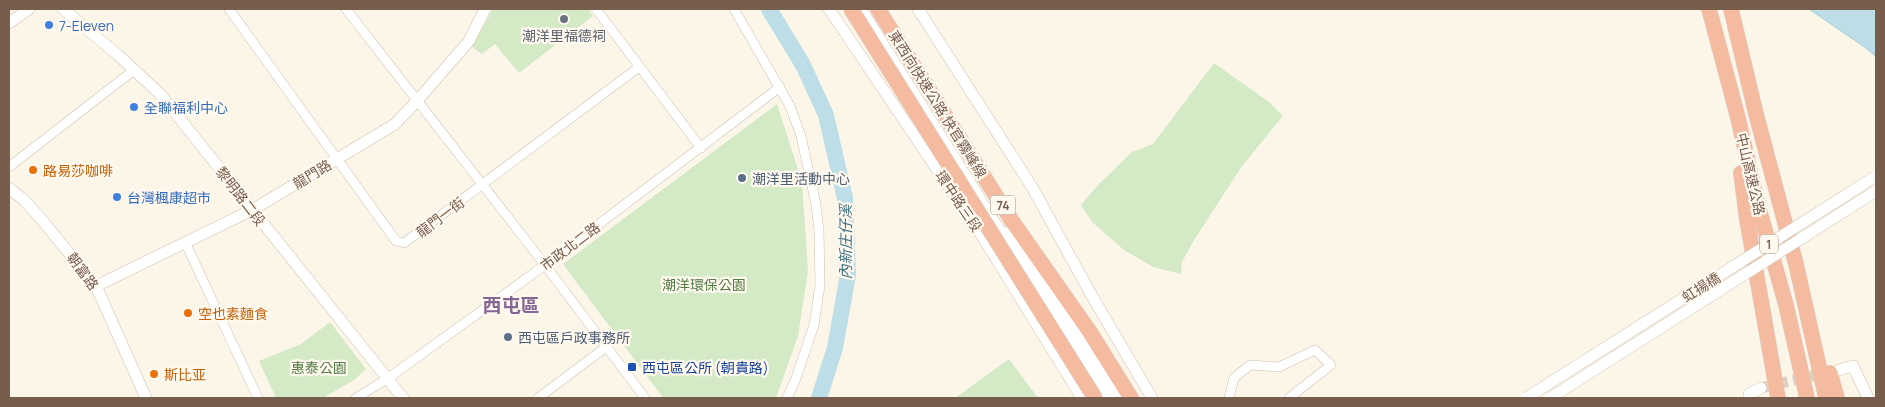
<svg xmlns="http://www.w3.org/2000/svg" width="1885" height="407" font-family="Manrope,'Noto Sans TC',sans-serif">
  <rect width="100%" height="100%" fill="#fcf6e9"/>
  <path fill="#d4eac7" d="M493 9H588L593 16 519 73 495 44 482 54 472 47Z
    M1214 63 1269 102 1283 116 1242 166 1194 240 1182 262 1181 274 1153 267 1124 250 1092 222 1081 205 1097 186 1132 152 1153 144Z
    M777 104 802 182 808 271 798 336 776 398H663L563 264Z
    M330 322 366 369 354 380 323 398H276L259 361 301 344Z
    M1009 359 1038 398H955Z"/>
  <path fill="#bddee6" stroke="#a3cdd8" d="M1809 9H1876V57L1866 48Z"/>
  <g fill="none" stroke-linecap="round" stroke-linejoin="round">
    <path stroke="#bddee6" stroke-width="16" d="M769 9 803 65 826 115 845 198 848 275 835 348 819 398"/>
    <path stroke="#dbd0c2" stroke-width="11" stroke-dasharray="11 5.5" stroke-linecap="butt" d="M1761 388 1827 372"/>
    <defs>
      <path id="street" d="M229 9 396 241 404 243 639 67
        M346 9 545 265 645 398
        M596 9 701 148
        M734 9 790 106 801 136 816 205 819 231 820 285 814 325 795 381 787 398
        M9 167 134 70
        M185 242 258 398
        M356 398 387 379 545 265 780 87
        M538 398 606 347
        M1229 398 1234 378 1250 365 1279 367 1315 350 1331 365 1289 398"/>
      <path id="secondary" d="M63 9 118 55 160 94 403 398
        M829 9 984 239 1082 398
        M861 9 1105 398
        M918 9 1032 187 1092 296 1152 398
        M9 23 29 9
        M9 188 24 200 42 220 96 286 146 398
        M1010 231 1116 398
        M96 286 252 210 395 124 417 101 469 41 485 9
        M1839 370 1853 366 1868 398
        M1749 398V394L1761 388"/>
      <path id="highway" d="M878 9 1012 221 1090 332 1131 398
        M1709 9 1738 118 1757 202 1786 305 1807 398
        M1731 9 1756 114 1796 264 1826 398
        M1741 173 1747 220 1778 398
        M1830 373 1837 398"/>
    </defs>
    <use href="#street" stroke="#cebeae" stroke-width="10"/>
    <use href="#secondary" stroke="#d1bfac" stroke-width="12"/>
    <use href="#highway" stroke="#dcd5d0" stroke-width="16"/>
    <use href="#street" stroke="#fff" stroke-width="9"/>
    <use href="#secondary" stroke="#fff" stroke-width="11"/>
    <use href="#highway" stroke="#f5bba1" stroke-width="15"/>
    <defs>
      <path id="secondary-bridge" d="M1526 398 1876 176
        M1550 398 1876 191"/>
      <path id="highway-bridge" d="M851 9 1095 398"/>
    </defs>
    <use href="#secondary-bridge" stroke="#d1bfac" stroke-width="12" stroke-linecap="butt"/>
    <use href="#highway-bridge" stroke="#dcd5d0" stroke-width="16" stroke-linecap="butt"/>
    <use href="#secondary-bridge" stroke="#fff" stroke-width="11"/>
    <use href="#highway-bridge" stroke="#f5bba1" stroke-width="15"/>
  </g>
  <circle fill="#6b7280" stroke="#fff9ef" stroke-width="2" cx="564" cy="19" r="5"/>
  <g fill="#3f7fe0" stroke="#fff9ef" stroke-width="2">
    <circle cx="49" cy="25" r="5"/>
    <circle cx="134" cy="107" r="5"/>
    <circle cx="117" cy="197" r="5"/>
  </g>
  <g fill="#e8710a" stroke="#fff9ef" stroke-width="2">
    <circle cx="33" cy="170" r="5"/>
    <circle cx="188" cy="313" r="5"/>
    <circle cx="154" cy="374" r="5"/>
  </g>
  <g fill="#5c6f8a" stroke="#fff9ef" stroke-width="2">
    <circle cx="742" cy="178" r="5"/>
    <circle cx="508" cy="337" r="5"/>
  </g>
  <rect fill="#1a4fb4" stroke="#fff9ef" stroke-width="2" x="627" y="362" width="10" height="10" rx="2.5"/>
  <g text-anchor="middle" dominant-baseline="central" stroke-width="4.5" stroke-linejoin="round" paint-order="stroke">
    <g fill="#fff9ef" stroke="#a08c7d" stroke-width="1">
      <rect x="990.5" y="195.5" width="25" height="19" rx="4"/>
      <rect x="1760" y="234.5" width="18" height="19" rx="4"/>
    </g>
    <g font-size="12" font-weight="bold" fill="#775d4c">
      <text x="1003" y="205">74</text>
      <text x="1769" y="244">1</text>
    </g>
    <g font-size="14" fill="#366cbe" stroke="#fff9ef" text-anchor="start">
      <text x="59" y="25">7-Eleven</text>
      <text x="144" y="107">全聯福利中心</text>
      <text x="127" y="197">台灣楓康超市</text>
    </g>
    <g font-size="14" fill="#5b616d" stroke="#fff9ef">
      <text x="564" y="35">潮洋里福德祠</text>
    </g>
    <g font-size="14" fill="#775d4c" stroke="#fff9ef">
      <text transform="translate(938 104) rotate(58)">東西向快速公路 快官霧峰線</text>
      <text transform="translate(312 174) rotate(-31)">龍門路</text>
      <text transform="translate(1751 174) rotate(77)">中山高速公路</text>
      <text transform="translate(241 196) rotate(52)">黎明路二段</text>
      <text transform="translate(959 201) rotate(56)">環中路三段</text>
      <text transform="translate(440 217) rotate(-37)">龍門一街</text>
      <text transform="translate(570 246) rotate(-37)">市政北二路</text>
      <text transform="translate(83 271) rotate(54)">朝富路</text>
      <text transform="translate(1701 287) rotate(-32)">虹揚橋</text>
    </g>
    <g font-size="14" fill="#c56008" stroke="#fff9ef" text-anchor="start">
      <text x="43" y="170">路易莎咖啡</text>
      <text x="198" y="313">空也素麵食</text>
      <text x="164" y="374">斯比亚</text>
    </g>
    <g font-size="14" fill="#4e5e75" stroke="#fff9ef" text-anchor="start">
      <text x="752" y="178">潮洋里活動中心</text>
      <text x="518" y="337">西屯區戶政事務所</text>
    </g>
    <g font-size="14" fill="#537c44" stroke="#fff9ef">
      <text x="704" y="284">潮洋環保公園</text>
      <text x="319" y="367">惠泰公園</text>
    </g>
    <g font-size="14" fill="#164399" stroke="#fff9ef" text-anchor="start">
      <text x="642" y="367">西屯區公所 (朝貴路)</text>
    </g>
    <g font-size="15" font-style="italic" fill="#437583" stroke="#fff9ef">
      <text transform="translate(845 242) rotate(-90)">內新庄仔溪</text>
    </g>
    <g font-size="19" font-weight="bold" fill="#856592" stroke="#fff9ef">
      <text x="511" y="305">西屯區</text>
    </g>
  </g>
  <rect width="1885" height="407" fill="none" stroke="#775d4c" stroke-width="20"/>
</svg>
